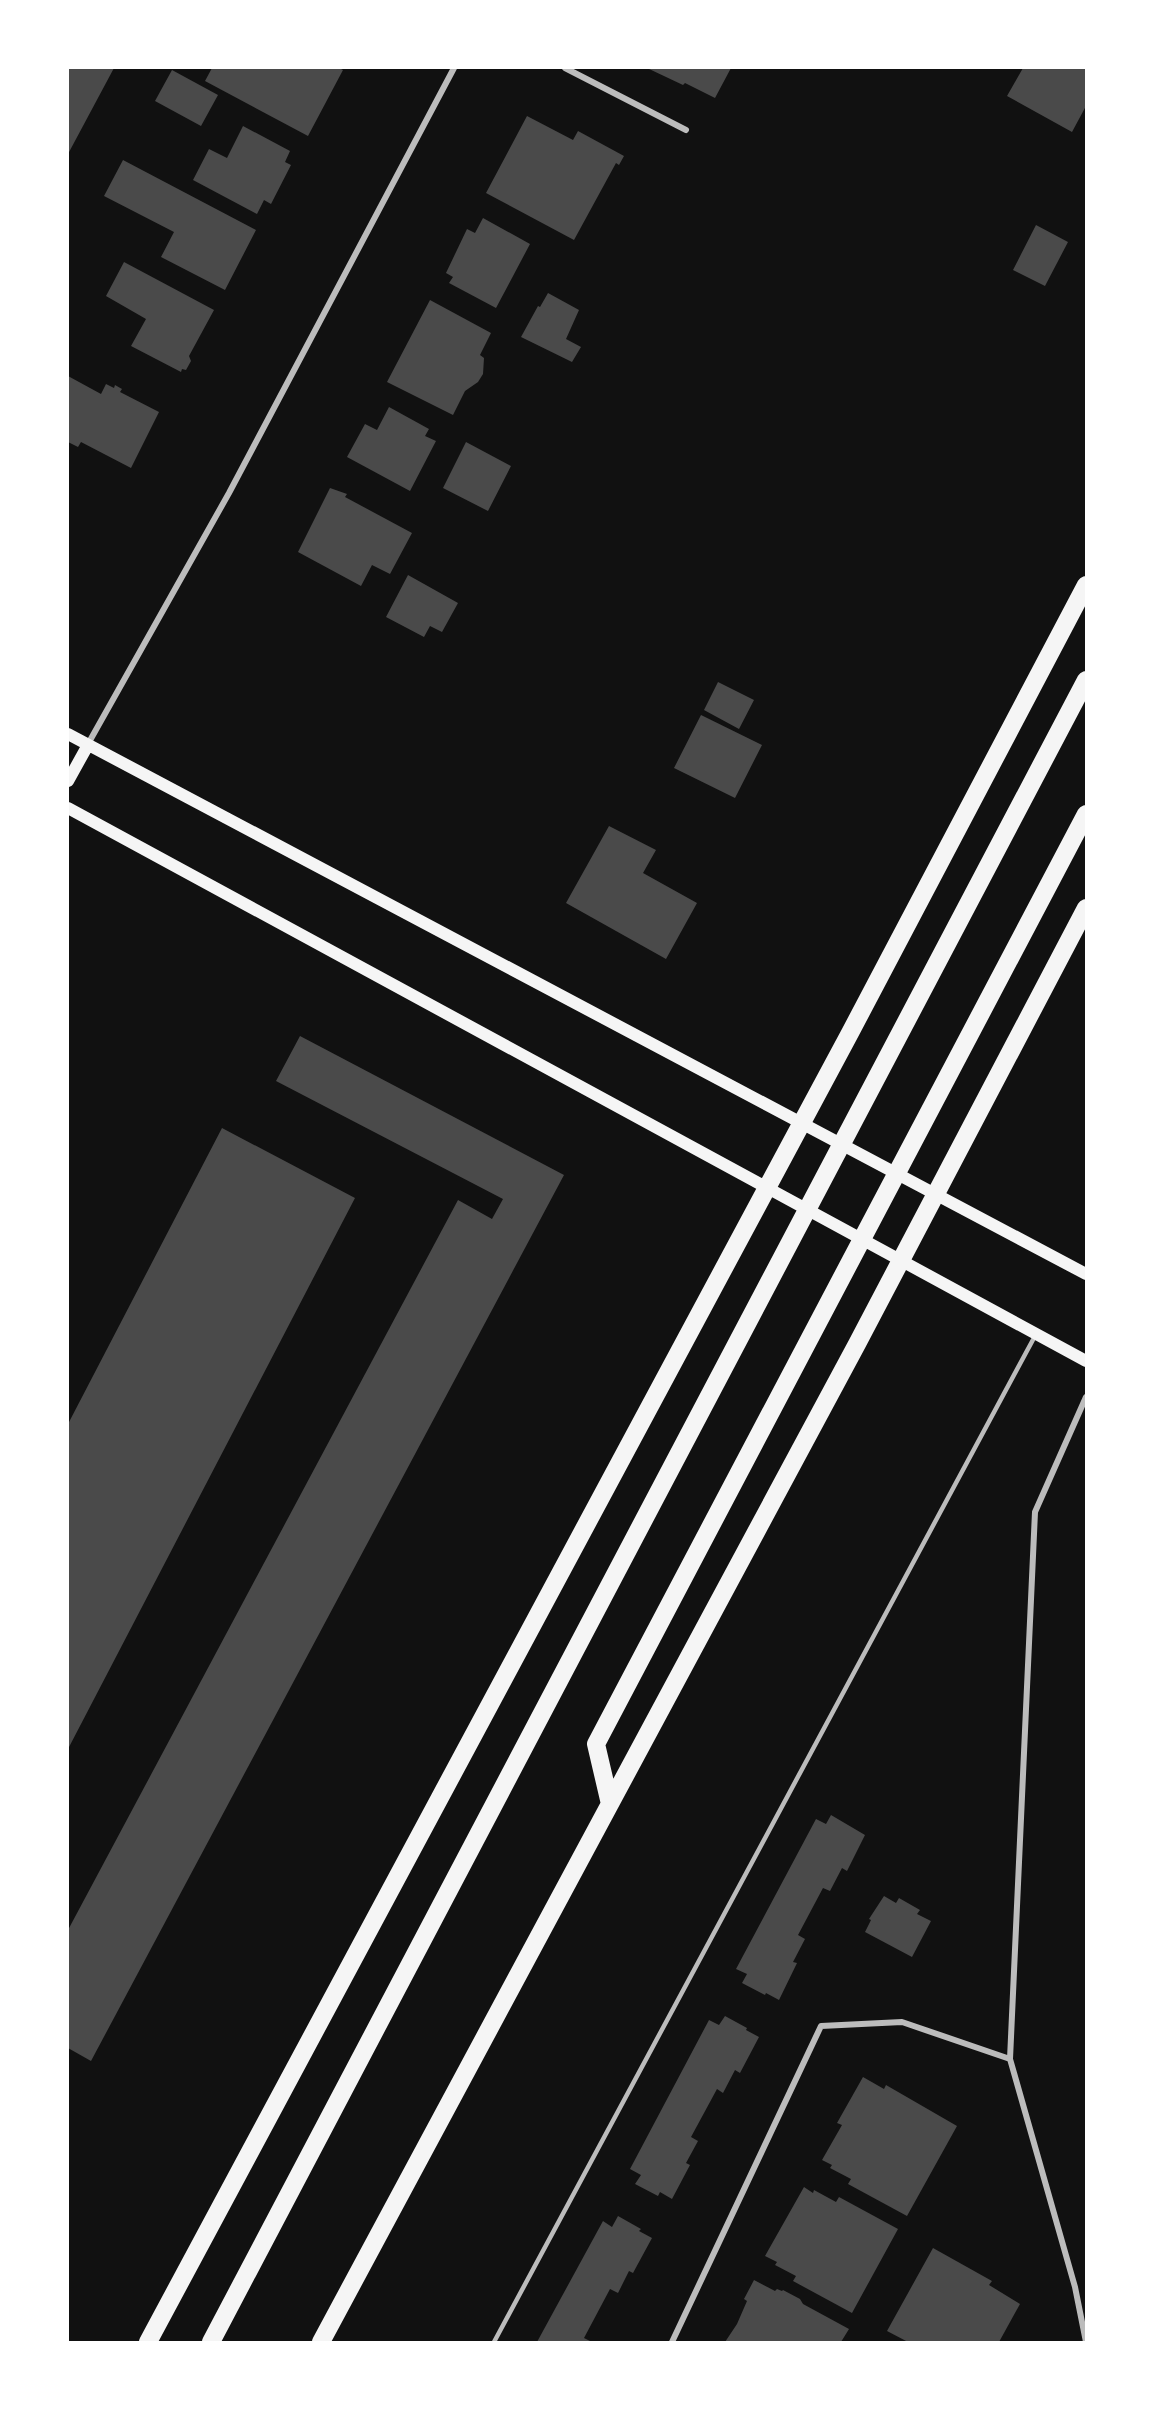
<svg xmlns="http://www.w3.org/2000/svg" width="1154" height="2410" font-family="Karla,sans-serif">
  <rect width="100%" height="100%" fill="#111"/>
  <path fill="#4a4a4a" d="M68 68H114L68 154Z
    M212 68H339L343 70 308 136 205 81Z
    M647 68H731L715 98 685 83 683 85Z
    M1023 68H1086V106L1072 132 1007 96Z
    M172 70 218 95 201 126 155 101Z
    M527 116 573 140 578 131 624 156 619 165 616 163 574 240 486 193Z
    M243 126 290 151 285 162 291 165 271 204 264 200 257 214 193 180 209 149 227 158Z
    M123 160 256 230 225 290 161 257 174 232 104 196Z
    M483 218 530 244 496 308 449 283 453 277 446 273 467 229 475 233Z
    M1036 225 1068 242 1045 286 1013 270Z
    M124 262 214 310 189 356 191 361 186 370 182 369 181 372 131 346 146 319 106 296Z
    M548 293 579 310 566 339 581 347 572 362 521 337 538 306 540 307Z
    M430 300 491 333 480 355 484 358 483 374 478 382 465 391 453 415 387 382Z
    M68 376 101 394 106 384 114 388 115 385 122 389 120 392 159 412 131 468 81 442 78 447 68 442Z
    M389 407 429 429 425 436 436 441 410 491 347 457 365 424 377 430Z
    M466 442 511 466 488 511 443 488Z
    M330 488 347 494 345 497 412 533 390 574 372 565 361 586 298 552Z
    M408 575 458 603 442 632 430 626 424 637 386 617Z
    M718 682 754 700 739 729 704 710Z
    M701 715 762 745 735 798 674 768Z
    M609 826 656 850 643 873 697 903 666 959 566 903Z
    M300 1036 564 1175 91 2061 68 2048V1930L458 1200 492 1219 503 1199 276 1081Z
    M222 1128 355 1198 68 1749V1424Z
    M831 1815 865 1835 847 1871 842 1868 830 1891 823 1888 798 1935 805 1939 793 1962 797 1963 779 2000 766 1993 765 1995 742 1983 747 1974 736 1969 816 1819 826 1824Z
    M884 1896 896 1903 899 1898 920 1910 917 1914 931 1921 912 1957 865 1932 871 1920 869 1919Z
    M725 2016 747 2028 746 2030 759 2037 740 2073 735 2070 723 2093 717 2089 691 2137 698 2141 686 2163 690 2165 672 2199 660 2192 658 2196 635 2184 641 2175 630 2169 709 2020 719 2025Z
    M863 2077 884 2089 886 2085 957 2126 907 2216 848 2184 851 2179 830 2168 832 2165 822 2160 842 2125 837 2123Z
    M804 2187 813 2193 814 2190 836 2202 839 2197 898 2229 852 2313 793 2281 796 2276 775 2265 777 2262 765 2256Z
    M618 2216 641 2229 639 2231 652 2238 633 2273 629 2271 618 2293 610 2289 584 2338 592 2342H537L603 2221 612 2227Z
    M933 2248 992 2281 989 2285 1020 2304 999 2342H908L887 2331Z
    M754 2280 775 2291 777 2289 782 2291 783 2290 800 2299 803 2304 849 2329 841 2342H725L737 2324 747 2301 744 2299Z"/>
  <g fill="none" stroke-linecap="round" stroke-linejoin="round">
    <path stroke="#bcbcbc" stroke-width="4.5" d="M494 2342 1035 1336"/>
    <path stroke="#bcbcbc" stroke-width="6" d="M565 68 686 130
      M88 744 229 493 454 68
      M672 2342 821 2026 902 2022 1010 2059
      M1086 2342 1075 2287 1010 2059 1035 1512 1086 1397"/>
    <path stroke="#f5f5f5" stroke-width="12" d="M68 734 1086 1274
      M68 781 88 745
      M68 808 1086 1361"/>
    <path stroke="#f5f5f5" stroke-width="18" d="M610 1804 596 1744 1086 814
      M148 2342 850 1033 1086 585
      M211 2342 1086 680
      M321 2342 857 1344 1086 908"/>
  </g>
  <rect width="1154" height="2410" fill="none" stroke="#ffffff" stroke-width="138"/>
</svg>
